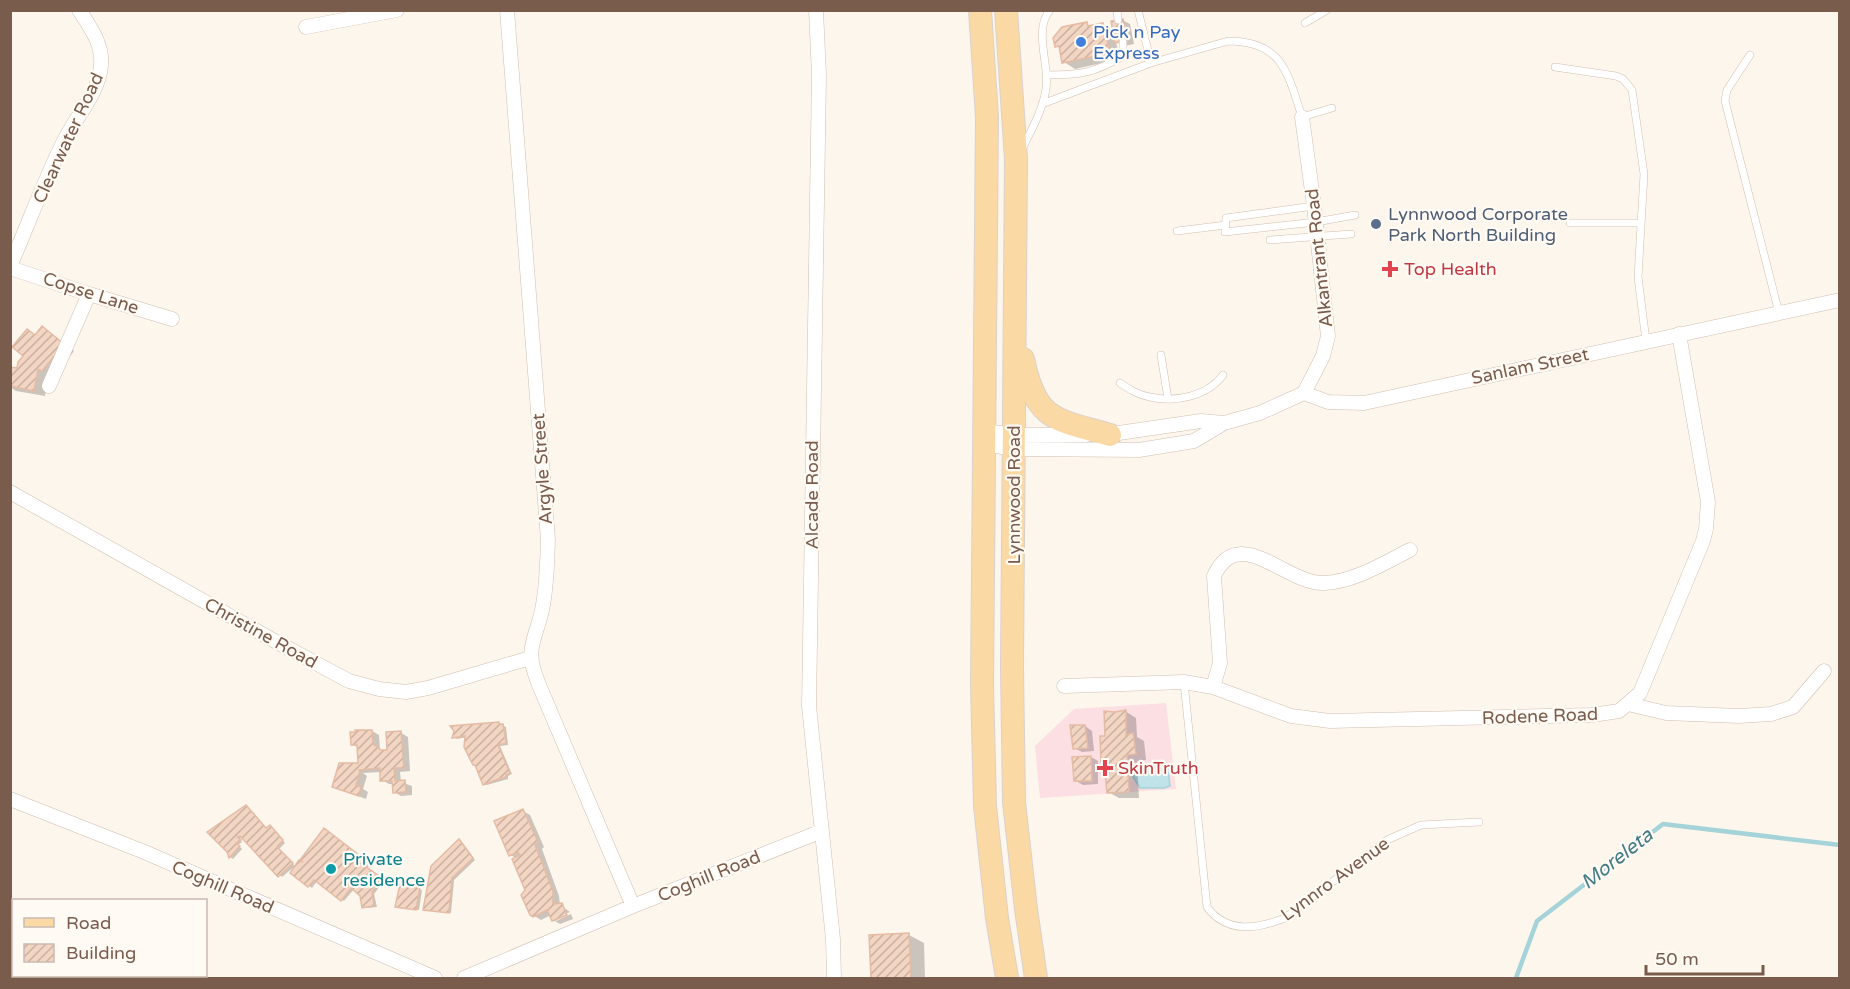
<svg xmlns="http://www.w3.org/2000/svg" width="1850" height="989" font-family="'Varela Round',sans-serif">
  <defs>
    <pattern id="building-hatch" width="6" height="6" patternUnits="userSpaceOnUse" patternTransform="scale(1.5)"><rect width="6" height="6" fill="#f3d5c3"/><path d="M-1 1l2-2M0 6l6-6M5 7l2-2" fill="none" stroke="#cab0a1"/></pattern>
  </defs>
  <rect width="100%" height="100%" fill="#fdf6ec"/>
  <path fill="#fbdfe3" d="M1166 703 1176 789 1040 798 1035 746 1074 709Z"/>
  <path fill="#bfe3e8" stroke="#a5d3da" stroke-width="1.5" d="M1146 766 1152 769H1168L1170 786 1164 788H1140L1133 777 1137 767Z"/>
  <path fill="#0003" d="M1122 20 1130 24 1134 44 1124 46 1116 42 1120 59 1075 69 1064 62 1061 48 1057 46 1087 24 1092 27 1103 25 1114 31Z
    M42 328 74 351 54 377 49 374 45 396 16 391 10 387V369L18 370 25 356 28 331 36 335Z
    M1125 711 1136 718 1137 737 1144 741 1146 760 1137 761 1139 798H1119L1108 792 1106 737Z
    M499 724 506 727 508 745 500 746 512 774 508 776V779L487 785 484 784 467 737 457 739 454 737Z
    M1085 726 1092 731 1094 751 1082 752 1074 748Z
    M372 731 379 735 380 750 388 751 401 733 408 737 410 771 400 772 401 782 412 786V795L401 796 394 792 393 784H389L382 780 381 772 363 773 367 776 363 789 368 792 366 799 333 787 359 764V748L352 744Z
    M1091 757 1098 761V784L1083 785 1076 781Z
    M246 807 267 829 270 827 273 828 285 843 279 849 295 866 282 877 243 837 239 839 242 842 238 845 242 849 233 859 230 857 228 852Z
    M523 811 530 815 544 847 542 849 559 896 560 905 570 912 556 918V921L571 914 573 919 560 924 553 920 551 915 541 920 531 914 527 891 516 858 510 855Z
    M324 830 370 865 367 868 384 881 374 894 377 907 367 908 364 907 362 895 354 889 344 901 317 881 312 888 292 873Z
    M459 841 475 860 454 880 451 913 427 910Z
    M419 889 422 890 419 910 400 908Z
    M909 935 924 943 925 978H873L871 936Z"/>
  <g fill="none" stroke-linecap="round" stroke-linejoin="round">
    <path stroke="#a5d3da" stroke-width="4.5" d="M1516 978 1537 921 1663 824 1840 845"/>
  </g>
  <path fill="url(#building-hatch)" stroke="#e6bba3" stroke-width="1.5" d="M1123 19 1127 40 1115 43 1111 21Z
    M1087 22 1088 26 1103 23 1110 53 1062 63 1059 46 1055 47 1053 38 1062 27Z
    M42 326 64 344 42 371 38 369 34 391 10 386V367L17 368 18 362 23 356 12 347 27 329 35 335Z
    M1126 710V735L1133 733 1136 754 1127 755 1129 792 1107 793 1104 762H1101L1100 736H1105L1104 711 1115 712Z
    M499 722V724H503L506 743 498 745 510 773 506 775 505 778H501L483 785 475 765H473L464 747 465 736 452 738 454 731 450 726Z
    M1070 725H1085L1088 748 1073 749Z
    M355 730H372L373 744 381 750H387L386 732 401 731 404 768H394L395 781 405 780 406 792 393 793 392 781H380V768L359 770 360 771 356 785 361 787 359 796 332 787 339 763H358L357 745H351L350 732H356Z
    M1091 756 1092 781H1074L1072 757Z
    M246 805 266 828 270 825 283 840 277 847 293 863 278 877 240 836 237 837 241 840 236 843 240 846 229 858 227 852 207 832Z
    M523 809 538 842 535 845 553 891V904L562 903 567 915 552 921 547 910 533 917 530 915 521 895 525 890 512 859 520 855 518 852 509 856 494 821Z
    M324 828 368 862 365 866 382 878 372 892 374 906 362 908 360 896 351 888 341 901 314 880 308 887 290 873 299 860 303 862 300 860Z
    M459 839 473 858 452 878 449 913 423 910 431 866Z
    M400 884 420 887 416 910 395 907Z
    M909 933 911 978H871L869 935Z"/>
  <g fill="none" stroke-linecap="round" stroke-linejoin="round">
    <defs>
      <path id="lane" d="M1117 10 1118 20
        M1138 10 1151 63
        M1305 23 1327 10
        M1750 55 1727 90 1725 101 1779 313
        M1555 67 1616 76 1623 79 1632 90 1644 174 1638 277 1646 341
        M1047 75C1081 75 1094 73 1123 56V42
        M1042 104 1151 63 1228 41C1283 41 1288 74 1302 117L1332 108
        M1023 147C1032 129 1043 109 1046 89 1050 66 1033 30 1050 10
        M1314 206 1226 218 1225 232 1316 222 1355 215
        M1570 223H1640
        M1177 231 1226 225
        M1270 240 1351 234
        M1161 355 1168 399
        M1120 383C1129 389 1138 395 1150 397 1175 403 1208 396 1223 375
        M1184 682 1207 907C1227 934 1257 929 1285 918L1387 840 1421 825 1479 822"/>
      <path id="street" d="M507 10 548 540C547 564 547 587 542 610 534 645 524 648 539 685L633 906
        M816 10 819 75 809 706 833 939 834 978
        M306 27 397 10
        M1302 117 1314 206 1328 336 1323 356 1304 393
        M10 266C28 225 43 183 63 143 75 117 99 94 101 65 103 44 90 27 79 10
        M10 268 89 294 172 319
        M49 386 89 294
        M984 431 1014 435H1086
        M1105 435 1201 421 1224 423 1260 413 1304 393 1328 402 1364 403 1840 300
        M984 444 1014 449 1139 450 1194 441 1224 423
        M10 492 271 639 349 681 379 689 406 692 428 688 530 658
        M1064 686 1184 682 1213 687 1291 716 1330 721 1592 715 1619 711 1640 693 1703 541 1706 529 1708 502 1679 334
        M1213 687 1220 663 1214 576C1239 522 1287 585 1324 583 1354 582 1384 563 1410 550
        M1628 704 1666 713 1739 716 1771 714 1793 707 1824 671
        M10 799 142 851 435 978
        M464 978 633 906 822 831"/>
      <path id="primary" d="M980 10 987 117 982 685 985 806 997 918 1007 978
        M1006 10 1016 159 1012 668 1014 802 1026 909 1036 978
        M1023 359C1036 421 1054 419 1110 435"/>
    </defs>
    <use href="#lane" stroke="#d1beb0" stroke-width="8"/>
    <use href="#street" stroke="#d1beb0" stroke-width="15"/>
    <use href="#primary" stroke="#dad1cd" stroke-width="24"/>
    <use href="#lane" stroke="#fff" stroke-width="7"/>
    <use href="#street" stroke="#fff" stroke-width="14"/>
    <use href="#primary" stroke="#fbd9a5" stroke-width="22"/>
  </g>
  <circle fill="#3f7fe0" stroke="#fffaf3" stroke-width="2" cx="1081" cy="42" r="6"/>
  <circle fill="#5c6f8a" stroke="#fffaf3" stroke-width="2" cx="1376" cy="224" r="6"/>
  <g fill="#e0444e" stroke="#fffaf3" stroke-width="2">
    <path d="M1387 260h6v6h6v6h-6v6h-6v-6h-6v-6h6z"/>
    <path d="M1102 759h6v6h6v6h-6v6h-6v-6h-6v-6h6z"/>
  </g>
  <circle fill="#0f9aa8" stroke="#fffaf3" stroke-width="2" cx="331" cy="869" r="6"/>
  <g text-anchor="middle" dominant-baseline="central" stroke-width="4.5" stroke-linejoin="round" paint-order="stroke">
    <g font-size="18" fill="#366cbe" stroke="#fffaf3" text-anchor="start">
      <text x="1093" y="32">Pick n Pay<tspan x="1093" dy="21">Express</tspan></text>
    </g>
    <g font-size="18" fill="#7a5c4d" stroke="#fffaf3">
      <text transform="translate(68 138) rotate(-65)">Clearwater Road</text>
      <text transform="translate(1319 258) rotate(-96)">Alkantrant Road</text>
      <text transform="translate(91 293) rotate(18)">Copse Lane</text>
      <text transform="translate(1530 366) rotate(-12)">Sanlam Street</text>
      <text transform="translate(542 469) rotate(-94)">Argyle Street</text>
      <text transform="translate(812 495) rotate(-90)">Alcade Road</text>
      <text transform="translate(1014 495) rotate(-90)">Lynnwood Road</text>
      <text transform="translate(261 633) rotate(29)">Christine Road</text>
      <text transform="translate(1540 716) rotate(-2)">Rodene Road</text>
      <text transform="translate(709 876) rotate(-22)">Coghill Road</text>
      <text transform="translate(1335 879) rotate(-36)">Lynnro Avenue</text>
      <text transform="translate(223 887) rotate(23)">Coghill Road</text>
    </g>
    <g font-size="18" fill="#4e5e75" stroke="#fffaf3" text-anchor="start">
      <text x="1388" y="214">Lynnwood Corporate<tspan x="1388" dy="21">Park North Building</tspan></text>
    </g>
    <g font-size="18" fill="#be3a42" stroke="#fffaf3" text-anchor="start">
      <text x="1404" y="269">Top Health</text>
      <text x="1118" y="768">SkinTruth</text>
    </g>
    <g font-size="18" fill="#0d838f" stroke="#fffaf3" text-anchor="start">
      <text x="343" y="859">Private<tspan x="343" dy="21">residence</tspan></text>
    </g>
    <g font-size="20" font-style="italic" fill="#437c86" stroke="#fffaf3">
      <text transform="translate(1617 859) rotate(-38)">Moreleta</text>
    </g>
  </g>
  <rect width="1850" height="989" fill="none" stroke="#7a5c4d" stroke-width="24"/>
  <rect x="12" y="899" width="195" height="78" fill="#fffaf3" stroke="#cabbb1" stroke-width="1.5"/>
  <rect x="24" y="918" width="30" height="9" fill="#fbd9a5" stroke="#cabbb1" stroke-width="1.5"/>
  <text x="66" y="929" font-size="18" fill="#7a5c4d">Road</text>
  <rect x="24" y="944" width="30" height="18" fill="url(#building-hatch)" stroke="#cabbb1" stroke-width="1.5"/>
  <text x="66" y="959" font-size="18" fill="#7a5c4d">Building</text>
  <path d="M1646 965v9h117v-9" fill="none" stroke="#7a5c4d" stroke-width="3"/>
  <text x="1655" y="965" font-size="18" fill="#7a5c4d" stroke="#fffaf3" stroke-width="4.5" paint-order="stroke">50 m</text>
</svg>
